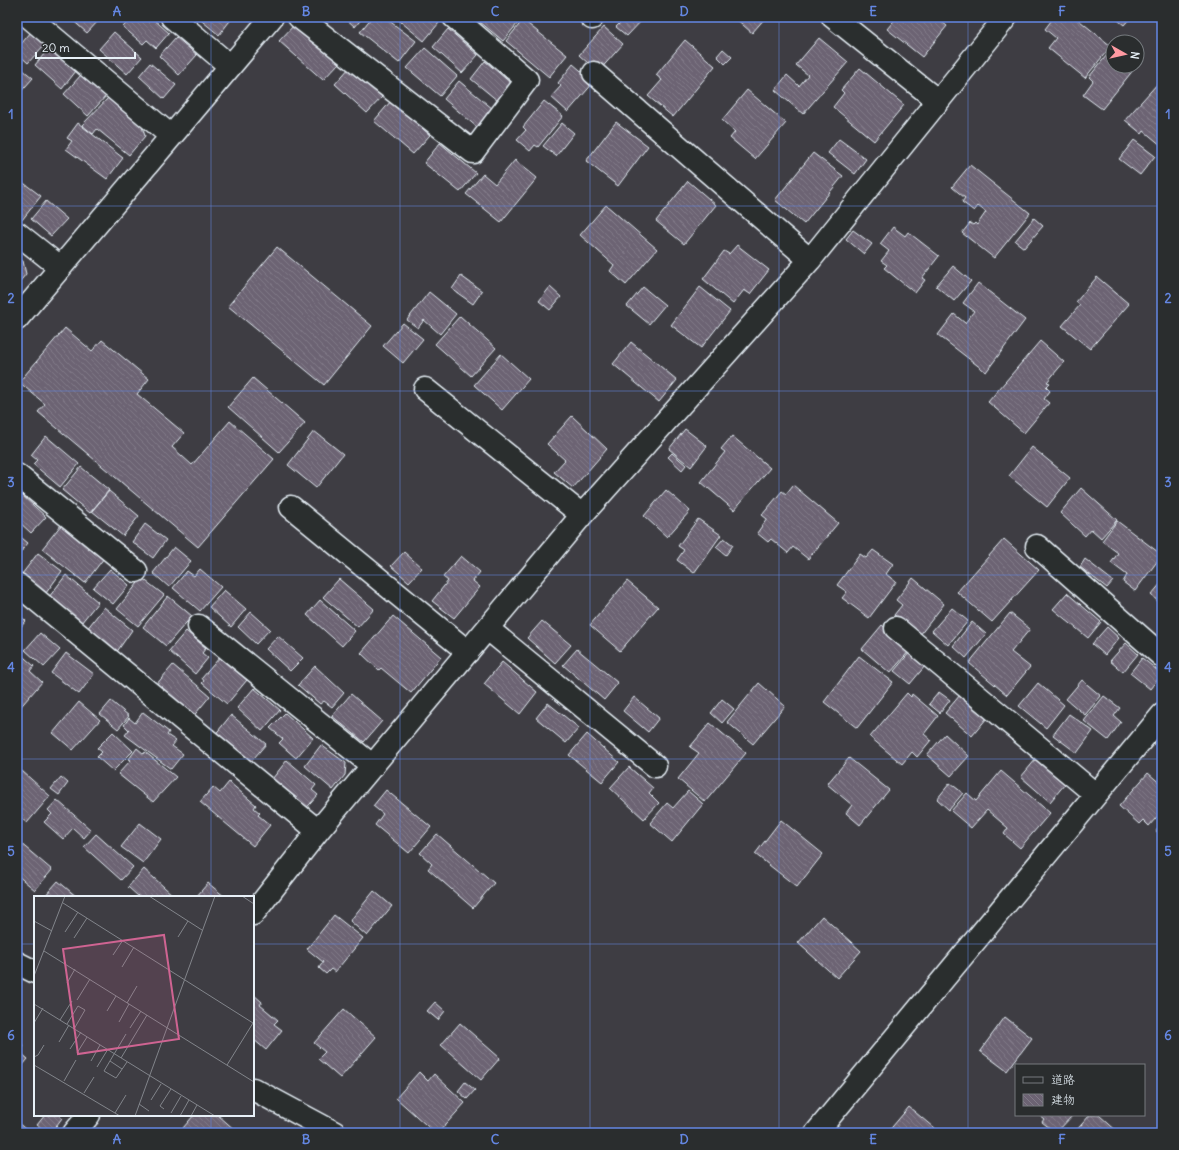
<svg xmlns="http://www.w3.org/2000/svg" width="1179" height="1150" font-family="Delius,'Klee One',sans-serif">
  <defs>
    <pattern id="building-back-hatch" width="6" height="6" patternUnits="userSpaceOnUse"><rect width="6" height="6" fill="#6c6373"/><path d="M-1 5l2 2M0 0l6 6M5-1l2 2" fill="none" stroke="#817a88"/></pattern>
  </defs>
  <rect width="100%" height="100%" fill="#3e3d43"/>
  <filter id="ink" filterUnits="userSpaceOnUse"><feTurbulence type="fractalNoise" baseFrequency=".025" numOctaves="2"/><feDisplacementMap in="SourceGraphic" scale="8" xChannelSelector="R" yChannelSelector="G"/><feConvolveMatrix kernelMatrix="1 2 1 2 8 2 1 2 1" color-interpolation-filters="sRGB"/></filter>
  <g filter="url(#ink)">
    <path fill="url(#building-back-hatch)" stroke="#e8f1f8" d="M69 17H97L100 19 87 33Z
      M132 17H151L169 33 156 48 147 40 143 44 123 27Z
      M197 17H233L219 35Z
      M344 17H363L355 27Z
      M372 17H384L416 41 399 63 360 32Z
      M395 17H431L439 23 424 41Z
      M474 17H523L503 41Z
      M534 17H547L542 23Z
      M617 17H645L627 36 616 27 622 21Z
      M734 17H766L752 33Z
      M897 17H936L947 26 922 57 887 29Z
      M1054 17H1075L1111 46 1085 78 1048 48 1056 38 1045 29Z
      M1114 17H1131L1124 25Z
      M523 20 567 55 549 77 506 41Z
      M296 23 340 62 323 80 279 41Z
      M604 27 623 44 598 72 579 55Z
      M448 29 478 55 462 73 433 47Z
      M31 32 45 44 28 63 17 53V49Z
      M114 32 142 57 127 74 99 49Z
      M176 37 197 55 179 75 159 56Z
      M819 38 848 62 803 114 775 90 787 75 799 86 808 75 796 65Z
      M685 40 715 66 673 117 648 96 662 80 656 75Z
      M49 48 76 71 62 89 35 65Z
      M425 48 457 76 440 96 407 68Z
      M723 49 732 57 725 64 717 56Z
      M1111 50 1113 52V66H1131L1134 69 1102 109 1083 95 1093 81 1089 77Z
      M485 61 512 84 498 101 471 79Z
      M150 63 176 85 164 99 139 76Z
      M573 64 594 82 568 112 551 97 561 86 558 83Z
      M17 65 33 78 17 96Z
      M350 67 382 97 367 113 335 84Z
      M860 68 904 105 874 141 833 107 844 93 841 90Z
      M81 75 106 96 88 116 64 94Z
      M459 81 493 109 478 128 444 99Z
      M1159 82 1162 85V146L1144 131 1142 134 1125 120Z
      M747 90 786 123 755 159 730 138 735 132 722 120Z
      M111 95 140 120 145 136 129 155 97 129 93 134 82 125Z
      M391 101 430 135 413 154 374 121Z
      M544 101 563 116 538 147 535 145 530 151 517 140 526 130 523 127Z
      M616 122 648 146 618 186 586 161Z
      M78 123 123 158 107 179 66 149 72 141 67 138Z
      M562 123 574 133 556 156 543 146Z
      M839 139 866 159 855 174 828 153Z
      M1134 140 1155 156 1140 175 1119 159Z
      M440 143 476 173 460 192 424 163Z
      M813 153 843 176 804 224 775 200Z
      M515 160 537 178 501 222 466 194 483 174 495 184Z
      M970 165 1030 213 994 258 962 233 970 223 973 225 975 223 977 225 986 212 978 206 974 211 962 202 965 198 952 187Z
      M17 178 41 196 22 220 17 216Z
      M688 181 716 205 684 244 656 221Z
      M46 201 67 219 51 236 31 219Z
      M606 205 657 249 626 285 610 271 614 265 580 235Z
      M1034 218 1043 226 1024 248 1015 241Z
      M893 227 905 236 908 232 939 256 922 278 925 280 915 293 884 268 887 265 881 261 889 251 880 244Z
      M853 230 872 244 864 254 846 239Z
      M737 245 769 270 750 294 744 290 733 304 703 279 724 251 729 254Z
      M277 247 372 326 324 385 228 306Z
      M17 259 23 261 26 274 17 285Z
      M953 266 971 281 954 301 936 286Z
      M461 276 482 291 473 304 452 289Z
      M1097 277 1129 304 1090 349 1062 326 1080 305 1076 302Z
      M978 283 1025 320 986 372 938 335 954 314 965 323 974 311 963 303Z
      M550 287 561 297 550 310 539 301Z
      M643 287 665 305 649 324 627 306Z
      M700 287 730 311 701 348 671 325Z
      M429 292 456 314 440 334 424 320 418 328 407 320Z
      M460 316 496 348 471 376 435 344Z
      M403 323 423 339 403 363 383 346Z
      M65 328 92 351 102 340 149 379 137 394 184 433 172 447 192 465 230 421 274 459 198 547 38 412 45 404 19 382Z
      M1040 341 1064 362 1047 382 1050 383 1046 387 1050 391 1044 399 1049 403 1024 433 988 402Z
      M631 342 677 380 659 402 613 364Z
      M501 354 529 379 502 410 474 385Z
      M253 378 305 423 279 452 228 407Z
      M572 416 607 449 573 488 554 472 565 460 547 444Z
      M685 429 707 446 691 467 669 449Z
      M314 431 343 454 316 488 288 465Z
      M46 436 79 464 60 487 33 464 37 460 31 455Z
      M732 436 770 468 734 510 701 482 725 452 721 449Z
      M1032 447 1070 478 1047 507 1009 476Z
      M672 453 686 465 682 470 668 457Z
      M81 467 109 490 90 513 62 490Z
      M793 485 838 523 808 559 793 547 788 553 771 539 768 542 757 533 767 519 762 515 782 491 786 494Z
      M1081 488 1117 520 1101 538 1091 529 1085 536 1060 513Z
      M666 490 690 511 667 537 644 516Z
      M109 491 139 516 123 536 92 511Z
      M22 495 46 517 31 533 17 520V501Z
      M698 519 721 535 694 573 677 560 684 550 678 546Z
      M1117 521 1162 555 1135 591 1123 582 1127 575 1111 563 1118 553 1102 541Z
      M145 524 166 540 153 558 132 542Z
      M61 525 104 558 85 583 42 549Z
      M17 534 28 543 17 557Z
      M724 538 733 545 726 555 716 547Z
      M1004 539 1039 570 992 622 957 592Z
      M174 547 191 561 169 587 153 573Z
      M873 550 893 564 886 574 896 582 869 618 842 598 847 592 837 585 860 554 866 558Z
      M404 552 422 568 409 582 391 566Z
      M38 553 62 571 46 593 22 574Z
      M461 556 480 572 473 581 480 587 454 618 432 601 448 581 443 577Z
      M1085 559 1113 581 1107 588 1080 567Z
      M110 569 129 585 113 604 93 588Z
      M200 569 221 587 200 611 173 588 187 571 194 576Z
      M66 575 98 602 81 623 49 597Z
      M142 578 164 595 138 626 117 609Z
      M913 578 944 604 920 635 894 615 902 605 896 600Z
      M339 579 374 609 358 627 323 597Z
      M627 581 658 607 620 651 590 625Z
      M1162 582V605L1151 595Z
      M224 590 246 609 231 627 209 607Z
      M1067 593 1101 622 1088 638 1053 609Z
      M168 596 192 616 166 646 143 627Z
      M320 600 355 631 342 646 307 615Z
      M104 607 132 630 116 653 87 629Z
      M952 608 968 621 948 645 932 631Z
      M251 612 270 629 256 644 238 627Z
      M17 613 26 621 17 631Z
      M1010 613 1030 629 1011 652 1030 667 1007 695 969 663Z
      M393 616 441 657 411 693 381 668 379 670 361 653Z
      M542 621 571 645 555 663 527 638Z
      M972 622 986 634 966 658 953 646Z
      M882 625 911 649 890 673 862 649Z
      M1107 627 1119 638 1105 655 1092 644Z
      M186 631 206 648 202 653 208 658 195 674 169 651Z
      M40 633 60 650 44 667 25 650Z
      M278 636 303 658 290 671 266 649Z
      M1126 643 1138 654 1123 672 1110 661Z
      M577 649 618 683 604 700 563 665Z
      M17 651 34 666 30 671 42 682 17 711Z
      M910 652 925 666 910 684 894 671Z
      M66 653 94 674 79 694 51 673Z
      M859 656 893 682 857 728 824 702Z
      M220 657 247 680 227 704 202 683 204 681 202 678Z
      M1142 658 1162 674 1150 689 1130 673Z
      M502 662 537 692 520 714 484 684Z
      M173 665 210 696 192 718 155 686Z
      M315 666 344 693 332 707 324 701 320 704 298 685Z
      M1082 680 1101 696 1085 715 1066 699Z
      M759 683 785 706 753 744 727 722Z
      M1038 683 1064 705 1046 728 1019 706Z
      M254 688 280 710 262 731 237 708Z
      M939 692 950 700 940 713 929 704Z
      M907 693 911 697 912 694 938 716 924 734 931 740 917 757 912 752 902 764 870 737Z
      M351 694 382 721 364 742 332 716Z
      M960 695 987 718 972 736 945 713Z
      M1104 696 1120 708 1114 716 1121 722 1108 740 1084 721Z
      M634 697 659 718 648 732 623 711Z
      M722 699 734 709 722 723 711 713Z
      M111 701 129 716 118 729 100 714Z
      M79 702 100 720 73 750 53 733Z
      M548 703 579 728 566 743 536 718Z
      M143 712 169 732 167 735 176 741 172 746 183 754 171 769 125 735 129 730 124 725 129 718 135 723Z
      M285 713 313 738 296 758 279 743 283 739 270 728Z
      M1069 714 1093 731 1077 753 1053 735Z
      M231 715 266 744 248 765 214 736Z
      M710 723 746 753 705 802 678 779 699 753 690 747Z
      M113 732 133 751 113 771 97 757 102 752 97 748Z
      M587 734 619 762 602 782 569 755Z
      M945 734 969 756 951 776 927 755Z
      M321 745 346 763 345 775 333 790 305 766Z
      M137 748 144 754 145 752 176 777 153 802 118 774 131 760 129 759Z
      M849 758 889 790 860 825 846 813 852 805 827 784Z
      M1036 759 1065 784 1050 802 1021 777Z
      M287 760 316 785 312 790 318 795 303 812 269 783Z
      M629 767 653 788 649 793 659 803 644 819 610 788Z
      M22 771 50 796 27 823 17 815V777Z
      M1001 771 1050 813 1020 848 1004 834 1008 828 987 810 971 828 951 811 967 793 976 801Z
      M1148 773 1162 785V794L1157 800 1162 805V811L1149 826 1143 820 1139 824 1119 806Z
      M61 777 68 783 59 795 51 789Z
      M229 782 256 805 254 808 260 813 258 815 270 825 253 846 200 802 213 787 220 793Z
      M950 783 963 793 949 810 937 799Z
      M386 790 431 827 409 853 375 825 383 814 373 806Z
      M688 791 703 804 672 842 650 823 667 803 673 808Z
      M57 800 91 830 84 838 73 828 63 839 44 822 52 814 48 810Z
      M781 820 823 854 797 887 755 854Z
      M140 823 161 839 143 863 121 847Z
      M1162 823V836L1156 831Z
      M96 834 133 867 121 880 84 847Z
      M437 834 494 883 473 908 428 869 432 864 420 853Z
      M19 842 52 870 35 890 17 875V844Z
      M144 869 174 896 173 897H139L128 887Z
      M58 881 77 897H44Z
      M208 883 225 897H196Z
      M374 891 392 906 367 936 350 921Z
      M334 915 363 938 335 972 331 969 326 974 319 968 323 962 307 949Z
      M822 916 861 951 837 978 798 943Z
      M253 994 262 1002 260 1005 278 1020 274 1024 282 1030 266 1050 253 1039Z
      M435 1002 445 1011 438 1020 427 1011Z
      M344 1009 376 1037 340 1078 318 1059 325 1052 314 1043Z
      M1005 1017 1032 1038 1007 1071 980 1051Z
      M460 1023 500 1058 481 1080 441 1045Z
      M17 1040 24 1046 20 1052 28 1059 17 1072Z
      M419 1072 428 1081 434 1074 465 1103 438 1133H435L396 1098Z
      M465 1082 475 1090 467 1099 458 1091Z
      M909 1107 940 1133H887Z
      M45 1115H58L62 1118 51 1133H47L37 1125Z
      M194 1115H218L236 1131 234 1133H189L183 1128Z
      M1039 1115H1073L1056 1133 1042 1122 1044 1119Z
      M1090 1115H1099L1119 1133H1074Z
      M17 1122 30 1133H17Z"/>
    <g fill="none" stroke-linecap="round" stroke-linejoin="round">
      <defs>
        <path id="minor" d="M29 17 171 136
          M172 17 230 66
          M299 17 473 152 527 80 454 17
          M591 17 592 18
          M833 17 938 101
          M594 73 810 260
          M17 233 60 267
          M17 319 272 17
          M425 389 582 515
          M17 475 136 571
          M291 507 468 652
          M1037 546 1162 656
          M17 584 318 831
          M199 626 373 766
          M896 628 1095 794
          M488 629 655 766
          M253 914 318 831 582 515 810 260 1006 17
          M17 963 35 972
          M253 1089 335 1133
          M74 1133 89 1115
          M816 1133 1162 715"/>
      </defs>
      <use href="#minor" stroke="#e8f1f8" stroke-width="25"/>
      <use href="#minor" stroke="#2a2d2e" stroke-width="22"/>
    </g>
  </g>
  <path fill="none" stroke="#6487e3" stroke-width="1" stroke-opacity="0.55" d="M211 17V897M400 17V1133M590 17V1133M779 17V1133M968 17V1133M17 206H1162M17 391H1162M17 575H1162M17 759H1162M17 944H35M253 944H1162M211 1115V1133"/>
  <g transform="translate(34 896)">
    <rect width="220" height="220" fill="#3e3d43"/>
    <path fill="none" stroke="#82858b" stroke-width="1" d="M115 0 168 34M208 0 220 8M29 7 219 127M0 25 18 35M31 36 44 16M144 41 154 25M40 42 53 22M10 55 220 186M79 59 89 44M88 71 100 51M0 80 31 0M33 87 41 73M43 104 56 83M93 107 103 90M0 108 181 220M73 115 82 100M26 124 38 105M85 126 95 108M0 127 9 112M33 128 44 110 51 114 40 133M96 132 107 115M92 138 70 175 82 182 93 166M25 146 35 129M36 153 47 136M43 157 53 141M0 161 4 159 10 149M87 162 113 119M57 165 66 149M76 165 88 173M0 169 86 220M193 169 219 127M63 171 74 153M30 185 42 164M50 197 60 181M117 204 127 188M105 208 115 215M130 213 126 210 137 193M81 217 92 199M137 217 147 200M101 220 181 0M146 220 155 204M157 220 163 209"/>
    <path fill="#cf6492" fill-opacity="0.15" stroke="#cf6492" stroke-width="2" d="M130 39 145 143 44 158 29 53Z"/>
    <rect width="220" height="220" fill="none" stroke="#e8f1f8" stroke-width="2"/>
  </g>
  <rect width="1179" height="1150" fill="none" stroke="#2a2d2e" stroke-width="44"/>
  <rect x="1015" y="1064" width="130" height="52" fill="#2a2d2e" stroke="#767b7f"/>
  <rect x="1023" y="1077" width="20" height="6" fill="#2a2d2e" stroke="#767b7f"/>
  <text x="1051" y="1084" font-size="12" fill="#e8f1f8">道路</text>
  <rect x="1023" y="1094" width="20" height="12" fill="url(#building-back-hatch)" stroke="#767b7f"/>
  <text x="1051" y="1104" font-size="12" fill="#e8f1f8">建物</text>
  <g transform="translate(1125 54) rotate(98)"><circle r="19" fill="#2a2d2e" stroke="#767b7f"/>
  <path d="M0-3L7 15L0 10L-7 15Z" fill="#ff9aa2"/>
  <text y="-6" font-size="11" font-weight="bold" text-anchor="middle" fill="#e8f1f8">N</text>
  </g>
  <path d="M36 52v6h99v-6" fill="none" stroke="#e8f1f8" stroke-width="2"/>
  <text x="42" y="52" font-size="12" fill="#e8f1f8" stroke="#2a2d2e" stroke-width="3" paint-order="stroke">20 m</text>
  <rect x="22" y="22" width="1135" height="1106" fill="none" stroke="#6487e3" stroke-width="1.5"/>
  <g font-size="13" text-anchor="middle" font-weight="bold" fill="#6487e3">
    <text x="117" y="16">A</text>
    <text x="306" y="16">B</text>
    <text x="495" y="16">C</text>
    <text x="684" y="16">D</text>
    <text x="873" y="16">E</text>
    <text x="1062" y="16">F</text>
    <text x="11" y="119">1</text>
    <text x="1168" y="119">1</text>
    <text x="11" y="303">2</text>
    <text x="1168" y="303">2</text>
    <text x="11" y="487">3</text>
    <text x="1168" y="487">3</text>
    <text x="11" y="672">4</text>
    <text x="1168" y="672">4</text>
    <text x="11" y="856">5</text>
    <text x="1168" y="856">5</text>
    <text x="11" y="1040">6</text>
    <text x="1168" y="1040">6</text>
    <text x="117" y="1144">A</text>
    <text x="306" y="1144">B</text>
    <text x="495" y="1144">C</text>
    <text x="684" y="1144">D</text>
    <text x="873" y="1144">E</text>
    <text x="1062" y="1144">F</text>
  </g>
</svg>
